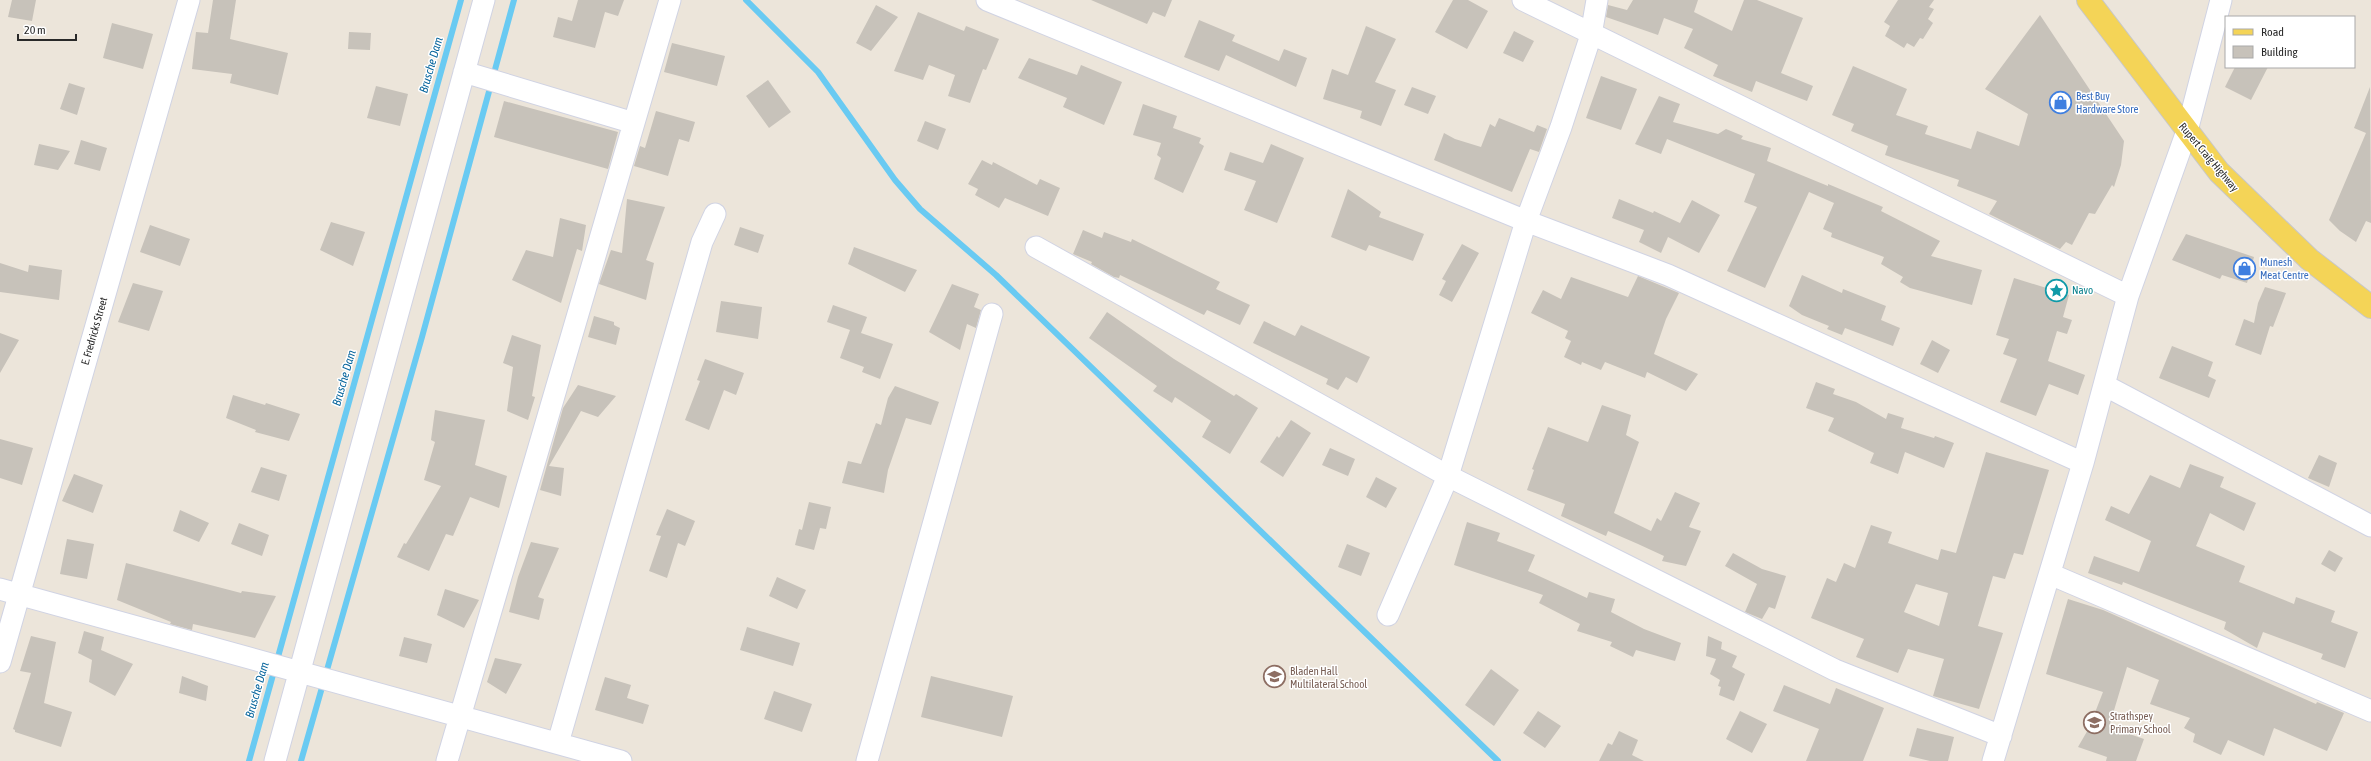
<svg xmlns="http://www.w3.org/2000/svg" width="2371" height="761" font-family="'Asap Condensed',sans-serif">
  <rect width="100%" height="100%" fill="#ece5da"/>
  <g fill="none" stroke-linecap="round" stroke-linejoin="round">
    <path stroke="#69caf2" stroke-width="6" d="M746 0 818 72 895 180 920 209 996 275 1498 761
      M249 761 461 0
      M301 761 422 337 514 0"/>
  </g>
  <path fill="#c7c2ba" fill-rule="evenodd" d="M12 0H36L32 21 8 17Z
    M213 0H236L230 39 288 53 278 95 230 83 232 74 192 69 196 32 208 33Z
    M578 0H624L618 16 605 12 595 48 553 37 558 17 572 21Z
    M1091 0H1172L1165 17 1153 12 1147 24Z
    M1453 0H1468L1488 11 1467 49 1435 32Z
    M1633 0H1698L1694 12 1732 31 1744 0H1757L1803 18 1781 73 1813 86 1807 101 1756 81 1752 92 1713 76 1718 65 1684 48 1693 29 1664 18 1658 35 1606 17 1608 5 1627 10Z
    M1898 0H1934L1929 7 1934 9 1928 19 1933 23 1923 39 1920 38 1914 47 1907 43 1904 48 1885 36 1890 26 1884 22Z
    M876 5 898 17 871 51 856 43Z
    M918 12 964 31 966 26 999 39 986 70 983 69 970 103 948 96 955 75 929 65 923 80 894 71Z
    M2040 15 2124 141 2121 165 2114 187 2112 185 2095 214 2089 213 2072 245 2066 242 2060 249 1989 214 1997 201 1957 186 1959 180 1885 155 1888 146 1851 131 1854 124 1832 115 1853 66 1907 89 1896 115 1928 126 1925 134 1971 149 1977 131 2019 146 2028 114 1985 89Z
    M1199 20 1235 35 1232 41 1279 61 1284 49 1307 58 1296 87 1226 55 1219 71 1184 57Z
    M112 23 153 34 143 69 103 58Z
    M1366 26 1396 39 1375 82 1396 90 1381 126 1360 118 1362 111 1323 99 1332 69 1348 75Z
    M1514 31 1534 41 1523 62 1503 53Z
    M349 32 371 33 370 50 348 49Z
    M672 43 725 56 717 86 664 72Z
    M1029 58 1077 75 1081 65 1122 82 1104 125 1063 107 1067 98 1018 78Z
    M2235 67H2268L2251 100 2225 87Z
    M1601 76 1637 89 1621 130 1586 118Z
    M768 80 791 112 769 128 746 96Z
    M69 83 85 88 77 115 60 109Z
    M376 86 408 94 400 126 367 118Z
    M1412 87 1436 96 1428 114 1404 105Z
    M2370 87 2371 223 2366 221 2356 242 2340 231 2329 220 2366 133 2354 128Z
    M1659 96 1680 104 1673 122 1718 134 1726 129 1743 136 1741 139 1771 148 1767 161 1828 186V184L1883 207 1881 211 1940 241 1931 256 1982 270 1972 305 1910 288 1900 282 1903 277 1881 264 1884 257 1831 237 1832 233 1823 229 1834 203 1809 192 1765 288 1727 271 1757 207 1744 202 1755 174 1667 139 1661 154 1635 144Z
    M504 101 618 132 608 169 494 137Z
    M1143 104 1177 116 1173 128 1201 138 1199 143 1204 146 1183 193 1154 179 1161 158 1157 155 1161 143 1133 135Z
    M656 111 695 122 689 142 679 139 668 176 634 166 640 146 645 148Z
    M1499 118 1534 132 1537 125 1547 129 1539 152 1530 149 1512 192 1434 160 1444 133 1455 139 1481 147 1490 124 1495 127Z
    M925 121 946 129 938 150 917 141Z
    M81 140 107 148 100 171 74 164Z
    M39 144 70 151 58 170 34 165Z
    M1271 144 1304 158 1277 223 1244 210 1256 181 1224 170 1230 152 1263 163Z
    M982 160 992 165 993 162 1037 185 1040 179 1060 188 1048 216 1005 198 999 208 975 195 978 189 968 184Z
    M1348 189 1381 212 1379 217 1424 234 1413 261 1369 245 1366 251 1331 237Z
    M627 199 665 207 646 260 654 263 646 300 599 284 611 250 622 253Z
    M1619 199 1653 213 1654 211 1680 223 1692 200 1720 215 1699 253 1668 237 1661 253 1639 242 1644 230 1612 218Z
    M560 218 586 225 582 251 577 249 561 303 512 280 526 250 553 257Z
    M331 222 365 232 353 266 320 250Z
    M150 225 190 239 180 266 140 252Z
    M740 227 764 235 758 253 734 245Z
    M1083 230 1102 238 1104 232 1131 242 1132 239 1220 282 1216 289 1250 305 1240 325 1207 310 1204 315 1120 275 1119 278 1114 277 1091 264 1092 262 1073 254Z
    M2186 234 2254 257 2247 283 2222 275 2220 279 2172 260Z
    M1462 244 1479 253 1452 302 1439 295 1446 281 1442 279Z
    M854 247 917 270 905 292 848 264Z
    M0 263 28 272 29 265 62 270 59 300 0 292Z
    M1802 275 1842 293 1843 289 1886 306 1881 320 1900 328 1893 346 1845 328 1842 335 1827 329 1829 326 1802 315 1789 306Z
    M1638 276 1679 293 1666 319 1654 354 1698 374 1686 391 1647 372 1645 378 1605 362 1601 370 1582 362 1581 365 1564 357 1571 341 1565 338 1568 331 1531 313 1543 290 1561 299 1571 277 1628 297Z
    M2014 278 2069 295 2063 317 2072 320 2067 334 2057 331 2048 361 2085 375 2078 395 2049 384 2036 416 2000 402 2017 359 2003 354 2009 339 1996 335Z
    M133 283 163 291 149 331 118 322Z
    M952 284 979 294 974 307 981 310 976 328 967 324 960 350 929 332Z
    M2265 287 2286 293 2273 327 2270 326 2261 355 2235 345 2244 319 2254 323 2258 303Z
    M721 301 762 307 758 339 716 332Z
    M833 305 867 317 861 333 893 344 880 379 862 372 864 367 840 358 850 330 827 322Z
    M1107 312 1174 359 1234 396 1236 394 1258 408 1230 454 1202 437 1211 421 1175 397 1172 403 1153 391 1157 386 1089 338Z
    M594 316 614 322V325L620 328 616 345 588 337Z
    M1264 321 1295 336 1301 325 1370 357 1357 383 1346 377 1338 390 1326 384 1328 379 1253 343Z
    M0 333 19 340 0 373Z
    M512 335 541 345 532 396 535 397 528 420 507 411 513 367 503 363Z
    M1932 340 1950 350 1938 373 1920 364Z
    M2172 346 2213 362 2208 376 2216 380 2209 398 2159 378Z
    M705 359 744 373 736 395 724 390 709 430 685 420 700 381 697 380Z
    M1816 382 1835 389 1833 394 1856 402 1886 419 1888 413 1904 418 1901 428 1934 438 1935 436 1954 443 1944 468 1905 452 1898 474 1870 463 1874 453 1828 431 1834 418 1806 408Z
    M578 385 616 396 598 417 581 411 549 466 564 468 561 496 540 490 563 408Z
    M895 386 939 402 931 425 906 418 888 470 884 493 842 483 848 461 861 464 876 423 881 425 888 398Z
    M233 395 265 405 266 403 300 414 289 441 255 432 256 430 226 418Z
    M1602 405 1631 415 1626 435 1639 442 1614 513 1651 531 1657 518 1661 521 1675 492 1700 503 1689 527 1701 531 1686 566 1662 561 1664 556 1638 544 1608 531 1606 536 1561 516 1565 504 1527 490 1534 470 1532 469 1548 427 1588 442Z
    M435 410 485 420 475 465 507 476 499 508 470 497 453 536 446 534 429 571 397 557 404 543 406 544 441 486 424 480 435 442 431 440Z
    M1291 420 1311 433 1283 477 1260 462 1277 436 1279 438Z
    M0 439 33 448 22 485 0 478Z
    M1330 448 1355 459 1348 476 1322 465Z
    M1986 452 2049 470 2023 555 2014 553 2005 579 1993 576 1978 626 2003 633 1979 709 1933 696 1944 659 1908 649 1898 673 1856 657 1864 639 1811 618 1827 578 1836 582 1844 563 1855 568 1871 525 1892 532 1888 543 1938 560 1941 549 1956 553ZM1916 584 1948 593 1939 626 1904 612Z
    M2319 455 2337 463 2329 487 2308 478Z
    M2190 464 2224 477 2220 487 2256 503 2244 531 2210 513 2196 546 2245 566 2239 582 2294 604 2296 597 2335 611 2331 622 2358 632 2345 668 2321 659 2323 654 2263 632 2257 648 2224 629 2226 622 2123 582 2122 585 2088 573 2094 556 2139 572 2151 541 2105 520 2111 506 2129 514 2150 475 2180 488Z
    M261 467 287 475 279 501 251 492Z
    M74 474 103 485 93 513 62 501Z
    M1376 477 1397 488 1386 508 1366 497Z
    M809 502 831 507 826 529 820 528 814 550 795 545 799 529 802 530Z
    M667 509 695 521 685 546 678 543 667 578 649 571 661 536 656 535Z
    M180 510 209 523 199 542 173 531Z
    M1467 522 1500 533 1497 541 1535 555 1528 571 1587 598 1589 592 1615 599 1611 612 1644 629 1681 643 1675 661 1636 650 1633 657 1610 646 1612 642 1577 631 1580 624 1539 603 1543 595 1454 565Z
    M239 523 269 535 262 556 231 544Z
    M67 539 94 544 87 579 60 574Z
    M531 542 559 548 538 597 544 599 539 620 509 612 518 577Z
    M1347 544 1370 553 1361 576 1338 567Z
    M2329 550 2343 558 2335 572 2321 564Z
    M1733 553 1762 569 1786 576 1775 609 1769 607 1762 619 1745 612 1757 584 1725 566Z
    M126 563 241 593 242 591 276 596 255 638 193 624 192 630 170 624 171 622 117 600Z
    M777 577 806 590 797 609 769 596Z
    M445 589 479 600 464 628 437 615Z
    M2068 599 2103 610 2316 704 2317 702 2344 713 2327 751 2274 728 2264 756 2228 740 2221 755 2193 742 2195 734 2184 728 2190 718 2150 704 2159 680 2127 667 2109 727 2144 739 2136 761H2106L2107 757 2078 747 2089 728 2103 692 2046 674Z
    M747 627 800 643 793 666 740 650Z
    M84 631 104 637 101 650 133 664 115 696 89 682 92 660 78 653Z
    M31 636 56 642 44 703 72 712 61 747 15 732V730L13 729 31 673 20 671Z
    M1708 636 1722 642 1721 649 1737 656 1732 667 1745 674 1734 701 1719 695 1721 687 1718 686 1720 680 1710 674 1716 659 1706 656Z
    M404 637 432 644 427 663 399 656Z
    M495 658 522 664 506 694 487 682Z
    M1491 669 1519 690 1494 726 1465 705Z
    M182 676 208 686 206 701 179 693Z
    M931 676 1013 696 1002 737 921 717Z
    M605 677 631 685 627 698 649 705 643 724 595 710Z
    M1784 685 1830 704 1836 688 1884 708 1863 761H1806L1819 729 1773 711Z
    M774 691 812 704 802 732 764 719Z
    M1538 711 1561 726 1545 748 1523 733Z
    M1740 711 1767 724 1752 753 1726 739Z
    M1917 728 1954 737 1948 761H1930L1909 756Z
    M1619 731 1638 740 1632 755 1644 761H1599L1608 743 1612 745Z"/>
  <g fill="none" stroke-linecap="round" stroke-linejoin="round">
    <defs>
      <path id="street" d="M987 0 1526 221 1668 275 2083 463
        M1523 0 2128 296
        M464 72 634 123
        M1036 247 1448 476 1835 670 2001 736
        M2104 385 2371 526
        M2050 574 2371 711
        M0 589 621 761
        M1388 615 1448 476 1526 221 1561 127 1591 35 1597 0
        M0 662 189 0
        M558 743 702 242 715 214
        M275 761 484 0
        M447 761 670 0
        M867 761 992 314
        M1993 761 2083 463 2128 296 2187 131 2221 0"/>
      <path id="primary" d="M2088 0 2219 172 2309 259 2371 307"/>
    </defs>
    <use href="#street" stroke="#d0d3e3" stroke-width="23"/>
    <use href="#primary" stroke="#c7c7c7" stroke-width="24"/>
    <use href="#street" stroke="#fff" stroke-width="21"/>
    <use href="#primary" stroke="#f4d457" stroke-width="22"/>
  </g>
  <defs>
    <symbol id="shop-ring" viewBox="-11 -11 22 22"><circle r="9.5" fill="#fff" stroke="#3f7fe0" stroke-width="1.5"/><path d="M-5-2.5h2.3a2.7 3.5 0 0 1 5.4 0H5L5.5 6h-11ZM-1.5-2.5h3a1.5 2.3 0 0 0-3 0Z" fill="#3f7fe0"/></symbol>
    <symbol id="sight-ring" viewBox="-11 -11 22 22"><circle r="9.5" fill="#fff" stroke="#0f9aa8" stroke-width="1.5"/><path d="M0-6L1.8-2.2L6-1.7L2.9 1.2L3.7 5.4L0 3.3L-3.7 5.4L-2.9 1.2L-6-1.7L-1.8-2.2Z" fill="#0f9aa8"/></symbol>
    <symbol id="school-ring" viewBox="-11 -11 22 22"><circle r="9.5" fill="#fff" stroke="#8d6e63" stroke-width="1.5"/><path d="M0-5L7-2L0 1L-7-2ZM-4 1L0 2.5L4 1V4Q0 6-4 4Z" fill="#8d6e63"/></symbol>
  </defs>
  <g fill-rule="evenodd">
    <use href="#shop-ring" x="2048" y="90" width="25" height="25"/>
    <use href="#shop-ring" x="2232" y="256" width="25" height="25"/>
    <use href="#sight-ring" x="2044" y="278" width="25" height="25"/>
    <use href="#school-ring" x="1262" y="664" width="25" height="25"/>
    <use href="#school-ring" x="2082" y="710" width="25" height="25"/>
  </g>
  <g text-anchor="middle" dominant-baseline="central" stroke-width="3" stroke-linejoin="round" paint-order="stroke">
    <g font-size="11" fill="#366cbe" stroke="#fff" text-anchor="start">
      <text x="2076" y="96">Best Buy<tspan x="2076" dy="13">Hardware Store</tspan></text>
      <text x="2260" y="262">Munesh<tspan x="2260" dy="13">Meat Centre</tspan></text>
    </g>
    <g font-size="11" fill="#292929" stroke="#fff">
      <text transform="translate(2209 157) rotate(50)">Rupert Craig Highway</text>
      <text transform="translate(94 331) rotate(-74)">E. Fredricks Street</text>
    </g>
    <g font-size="11" fill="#0d838f" stroke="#fff" text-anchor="start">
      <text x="2072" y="290">Navo</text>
    </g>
    <g font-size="11" fill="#785e54" stroke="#fff" text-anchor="start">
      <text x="1290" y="671">Bladen Hall<tspan x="1290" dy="13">Multilateral School</tspan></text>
      <text x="2110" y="716">Strathspey<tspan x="2110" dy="13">Primary School</tspan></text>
    </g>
    <g font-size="12" font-style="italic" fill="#09669d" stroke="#fff">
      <text transform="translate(431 65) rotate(-74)">Brusche Dam</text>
      <text transform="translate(344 378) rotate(-74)">Brusche Dam</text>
      <text transform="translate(257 690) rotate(-74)">Brusche Dam</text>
    </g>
  </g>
  <rect x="2225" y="16" width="130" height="52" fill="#ffffff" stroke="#a9a9a9"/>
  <rect x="2233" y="29" width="20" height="6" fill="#f4d457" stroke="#a9a9a9"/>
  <text x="2261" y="36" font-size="12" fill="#292929">Road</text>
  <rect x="2233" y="46" width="20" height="12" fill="#c7c2ba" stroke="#a9a9a9"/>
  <text x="2261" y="56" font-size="12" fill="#292929">Building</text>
  <path d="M18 34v6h58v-6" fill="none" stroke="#292929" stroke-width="2"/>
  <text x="24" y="34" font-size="12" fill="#292929" stroke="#ffffff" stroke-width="3" paint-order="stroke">20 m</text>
</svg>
